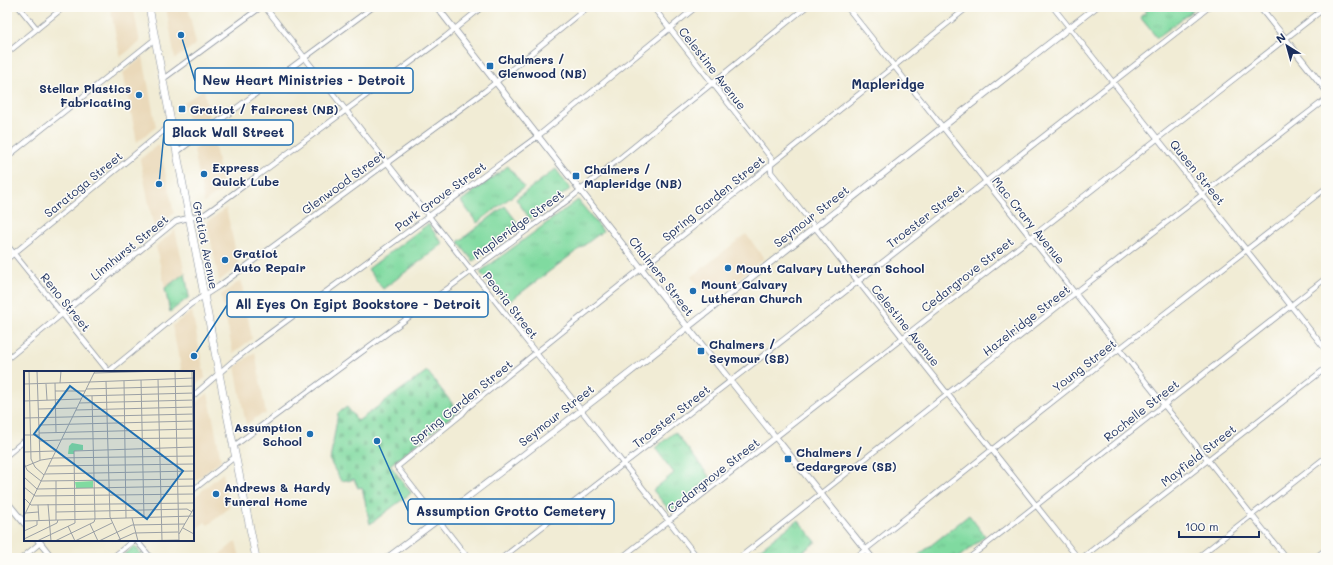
<svg xmlns="http://www.w3.org/2000/svg" width="1333" height="565" font-family="Mali,sans-serif">
  <defs>
    <pattern id="grass-tufts" width="24" height="20" patternUnits="userSpaceOnUse"><rect width="24" height="20" fill="#80daa0"/><path d="M3 7l-1-3M5 7V3M7 7l1-3M15 17l-1-3M17 17v-4M19 17l1-3" fill="none" stroke="#6ebb8c"/></pattern>
    <pattern id="cemetery-stones" width="16" height="16" patternUnits="userSpaceOnUse"><rect width="16" height="16" fill="#80daa0"/><path d="M2 7V4a2 2 0 0 1 4 0v3zM10 15v-3a2 2 0 0 1 4 0v3z" fill="#6ebb8c"/></pattern>
  </defs>
  <rect width="100%" height="100%" fill="#fdfcf7"/>
  <filter id="ink" filterUnits="userSpaceOnUse"><feTurbulence type="fractalNoise" baseFrequency=".025" numOctaves="2"/><feDisplacementMap in="SourceGraphic" scale="8" xChannelSelector="R" yChannelSelector="G"/><feConvolveMatrix kernelMatrix="1 2 1 2 8 2 1 2 1" color-interpolation-filters="sRGB"/></filter>
  <filter id="wash" filterUnits="userSpaceOnUse"><feTurbulence type="fractalNoise" baseFrequency=".012" numOctaves="4" result="noise"/><feDisplacementMap in="SourceGraphic" scale="16" xChannelSelector="R" yChannelSelector="G"/><feGaussianBlur stdDeviation="0.9" result="paint"/><feColorMatrix in="noise" values="0 0 0 0 0 0 0 0 0 0 0 0 0 0 0 0 0 1.4 0 .05"/><feComposite in="paint" operator="in"/></filter>
  <g filter="url(#wash)">
    <rect width="100%" height="100%" fill="#f1ecd5"/>
    <path fill="#ead9ba" d="M110 7H133L140 42 120 57Z
      M166 7H188L196 44 175 59Z
      M143 57 156 127 137 142 123 73Z
      M204 89 209 118 190 131 184 103Z
      M213 136 223 189 204 203 194 150Z
      M159 144 174 213 154 229 140 159Z
      M226 208 239 266 219 281 207 222Z
      M175 230 185 273 165 288 156 246Z
      M746 234 764 258 710 301 691 277Z
      M241 280 252 339 233 353 221 295Z
      M192 311 205 378 193 387V372H182L172 326Z
      M255 352 266 414 260 415 246 425 235 367Z
      M208 393 221 460 193 483V405Z
      M223 473 229 508 208 525 205 522 193 532V498Z
      M236 541 240 558H217V557Z"/>
    <path fill="url(#grass-tufts)" stroke="#4e847f" d="M1142 7H1197L1157 38 1140 17 1146 12Z
      M508 166 524 187 477 223 461 201Z
      M556 169 570 189 530 219 516 199Z
      M578 200 603 231 506 304 480 272Z
      M505 206 520 226 473 261 458 242Z
      M428 224 443 244 383 289 368 269Z
      M185 273 189 297 170 312 165 288Z
      M675 432 711 479 670 511 653 490 674 473 655 448Z
      M969 515 985 536 958 558H915Z
      M798 520 816 542 794 558H748Z
      M135 546 144 558H120Z"/>
    <path fill="url(#cemetery-stones)" stroke="#4e847f" d="M427 371 458 411 390 465 411 493 370 524 362 487 358 488 354 479 348 481 347 480 341 481 330 461 338 413 347 407 358 421Z"/>
  </g>
  <g filter="url(#ink)">
    <g fill="none" stroke-linecap="round" stroke-linejoin="round">
      <defs>
        <path id="minor" d="M19 7 37 29
          M265 7 536 353 698 558
          M653 7 771 158V172L1078 558
          M847 7 1286 558
          M1053 7 1326 350
          M7 53 64 7
          M163 79 261 7
          M177 152 373 7
          M7 157 155 39
          M7 245 109 372
          M7 259 172 124
          M7 359 176 221 205 214 215 207 445 37 482 7
          M108 372 191 304 219 286 485 91 588 7
          M193 396 233 361 255 344 538 136 696 7
          M234 446 572 197 806 7
          M7 455 25 440
          M193 490 236 456
          M136 540 151 558
          M22 558 40 543
          M112 558 134 540
          M468 558 397 467 462 414 467 408 968 7
          M502 558C739 376 973 191 1209 7
          M621 558 1326 7
          M739 558 1075 293 1326 99
          M855 558 1119 349 1326 188
          M969 558 1326 278
          M1082 558 1326 368
          M1197 558 1326 457"/>
        <path id="tertiary" d="M437 7 666 300 872 558
          M1260 7 1326 90
          M7 502 25 524
          M38 540 52 558
          M387 558C627 379 859 191 1096 7
          M1316 558 1326 550"/>
        <path id="primary" d="M149 7 223 394 256 558"/>
      </defs>
      <use href="#minor" stroke="#868e9a" stroke-width="6"/>
      <use href="#tertiary" stroke="#868e9a" stroke-width="7"/>
      <use href="#primary" stroke="#868e9a" stroke-width="8"/>
      <use href="#minor" stroke="#fff" stroke-width="4.5"/>
      <use href="#tertiary" stroke="#fff" stroke-width="5.5"/>
      <use href="#primary" stroke="#fff" stroke-width="7"/>
    </g>
  </g>
  <g fill="#1f6fb2" stroke="#fdfcf7" stroke-width="1.5">
    <rect x="486" y="62" width="8" height="8" rx="2"/>
    <circle cx="139" cy="95" r="4"/>
    <rect x="178" y="105" width="8" height="8" rx="2"/>
    <circle cx="204" cy="174" r="4"/>
    <rect x="572" y="172" width="8" height="8" rx="2"/>
    <circle cx="225" cy="260" r="4"/>
    <circle cx="728" cy="268" r="4"/>
    <circle cx="693" cy="291" r="4"/>
    <rect x="697" y="347" width="8" height="8" rx="2"/>
    <circle cx="310" cy="434" r="4"/>
    <rect x="784" y="455" width="8" height="8" rx="2"/>
    <circle cx="216" cy="494" r="4"/>
  </g>
  <g text-anchor="middle" dominant-baseline="central" stroke-width="3" stroke-linejoin="round" paint-order="stroke">
    <g font-size="12" font-weight="bold" fill="#1b2f5e" stroke="#fdfcf7" text-anchor="start">
      <text x="498" y="59">Chalmers /<tspan x="498" dy="14">Glenwood (NB)</tspan></text>
      <text x="131" y="88" text-anchor="end">Stellar Plastics<tspan x="131" dy="14">Fabricating</tspan></text>
      <text x="190" y="109">Gratiot / Faircrest (NB)</text>
      <text x="212" y="167">Express<tspan x="212" dy="14">Quick Lube</tspan></text>
      <text x="584" y="169">Chalmers /<tspan x="584" dy="14">Mapleridge (NB)</tspan></text>
      <text x="233" y="253">Gratiot<tspan x="233" dy="14">Auto Repair</tspan></text>
      <text x="736" y="268">Mount Calvary Lutheran School</text>
      <text x="701" y="284">Mount Calvary<tspan x="701" dy="14">Lutheran Church</tspan></text>
      <text x="709" y="344">Chalmers /<tspan x="709" dy="14">Seymour (SB)</tspan></text>
      <text x="302" y="427" text-anchor="end">Assumption<tspan x="302" dy="14">School</tspan></text>
      <text x="796" y="452">Chalmers /<tspan x="796" dy="14">Cedargrove (SB)</tspan></text>
      <text x="224" y="487">Andrews &amp; Hardy<tspan x="224" dy="14">Funeral Home</tspan></text>
    </g>
    <g font-size="12" fill="#1b2f5e" stroke="#fdfcf7">
      <text transform="translate(713 68) rotate(52)">Celestine Avenue</text>
      <text transform="translate(1198 172) rotate(51)">Queen Street</text>
      <text transform="translate(343 182) rotate(-36)">Glenwood Street</text>
      <text transform="translate(83 184) rotate(-39)">Saratoga Street</text>
      <text transform="translate(440 196) rotate(-36)">Park Grove Street</text>
      <text transform="translate(713 198) rotate(-39)">Spring Garden Street</text>
      <text transform="translate(811 216) rotate(-38)">Seymour Street</text>
      <text transform="translate(925 216) rotate(-38)">Troester Street</text>
      <text transform="translate(1029 220) rotate(51)">Mac Crary Avenue</text>
      <text transform="translate(518 224) rotate(-36)">Mapleridge Street</text>
      <text transform="translate(206 245) rotate(79)">Gratiot Avenue</text>
      <text transform="translate(129 247) rotate(-39)">Linnhurst Street</text>
      <text transform="translate(967 274) rotate(-38)">Cedargrove Street</text>
      <text transform="translate(662 276) rotate(52)">Chalmers Street</text>
      <text transform="translate(66 302) rotate(51)">Reno Street</text>
      <text transform="translate(511 305) rotate(52)">Peoria Street</text>
      <text transform="translate(1026 320) rotate(-38)">Hazelridge Street</text>
      <text transform="translate(906 325) rotate(51)">Celestine Avenue</text>
      <text transform="translate(1084 365) rotate(-38)">Young Street</text>
      <text transform="translate(461 402) rotate(-39)">Spring Garden Street</text>
      <text transform="translate(1141 410) rotate(-38)">Rochelle Street</text>
      <text transform="translate(556 415) rotate(-38)">Seymour Street</text>
      <text transform="translate(671 416) rotate(-38)">Troester Street</text>
      <text transform="translate(1198 455) rotate(-38)">Mayfield Street</text>
      <text transform="translate(713 475) rotate(-38)">Cedargrove Street</text>
    </g>
    <g font-size="13" font-weight="bold" fill="#1b2f5e" stroke="#fdfcf7">
      <text x="888" y="83">Mapleridge</text>
    </g>
  </g>
  <g transform="translate(24 371)">
    <rect width="170" height="170" fill="#f1ecd5"/>
    <path d="M69 110V117H52L51 111Z" fill="#80daa0"/>
    <path d="M48 72 59 74V79L50 80V83H44L45 75Z" fill="#80daa0"/>
    <path fill="none" stroke="#9ba0a5" stroke-width="1" d="M5 0 7 88 11 96 20 104M13 0 16 89M151 0 155 170M168 0 170 108M70 2 138 0M134 8 138 170M117 9 120 147M82 10 86 146 97 170M100 10 102 147M65 11 170 7M31 12 32 61M36 12 37 0M0 13 65 11M22 13 23 29M62 18 170 15M31 20H61M58 25 170 22M68 25 71 148M0 30 57 28M55 32 170 29M14 38 53 37M52 39 170 36M0 47 170 43M15 54 170 50M15 62 170 58M0 64H15M38 68 170 67M15 70 37 69M0 81 31 80M0 92 3 99 17 110 170 108M24 95 170 93M0 96 17 89 30 87 170 85M21 103 170 100M0 106 13 118 170 115M0 116 11 125 170 123M0 127 7 134 170 132M24 133 27 170M14 134 15 149M32 141 163 138 168 141M2 142 14 141M0 145 71 0M108 147 114 170M32 149V110M0 150 170 145M66 153 74 170M44 155 51 170M159 157 170 163M0 160 13 154V150M155 163 170 137M0 168 33 152 34 149M13 170 51 152 50 80 170 76M31 170 70 151 71 148M51 170 88 152M75 170 108 154 161 153M92 170 110 162 154 161M110 170 155 169"/>
    <path fill="#1f6fb2" fill-opacity="0.15" stroke="#1f6fb2" stroke-width="2" d="M46 15 159 100 123 148 10 63Z"/>
    <rect width="170" height="170" fill="none" stroke="#1b2f5e" stroke-width="2"/>
  </g>
  <path fill="none" stroke="#1f6fb2" stroke-width="1.5" d="M181 35L195 81M159 184L164 133M194 356L227 305M377 441L408 511"/>
  <g fill="#1f6fb2" stroke="#fdfcf7" stroke-width="1.5">
    <circle cx="181" cy="35" r="4"/>
    <circle cx="159" cy="184" r="4"/>
    <circle cx="194" cy="356" r="4"/>
    <circle cx="377" cy="441" r="4"/>
  </g>
  <g fill="#fdfcf7" stroke="#1f6fb2" stroke-width="1.5">
    <rect x="195" y="68" width="218" height="25" rx="4"/>
    <rect x="164" y="120" width="129" height="25" rx="4"/>
    <rect x="227" y="292" width="261" height="25" rx="4"/>
    <rect x="408" y="499" width="206" height="25" rx="4"/>
  </g>
  <g font-size="13" text-anchor="middle" font-weight="bold" fill="#1b2f5e">
    <text x="304" y="85">New Heart Ministries - Detroit</text>
    <text x="228" y="137">Black Wall Street</text>
    <text x="358" y="309">All Eyes On Egipt Bookstore - Detroit</text>
    <text x="511" y="516">Assumption Grotto Cemetery</text>
  </g>
  <rect width="1333" height="565" fill="none" stroke="#fdfcf7" stroke-width="24"/>
  <g transform="translate(1287 46) rotate(323)" stroke="#fdfcf7" stroke-width="3" paint-order="stroke">
  <path d="M0-3L7 15L0 10L-7 15Z" fill="#1b2f5e"/>
  <text y="-6" font-size="11" font-weight="bold" text-anchor="middle" fill="#1b2f5e">N</text>
  </g>
  <path d="M1179 531v6h80v-6" fill="none" stroke="#1b2f5e" stroke-width="2"/>
  <text x="1185" y="531" font-size="12" fill="#1b2f5e" stroke="#fdfcf7" stroke-width="3" paint-order="stroke">100 m</text>
</svg>
